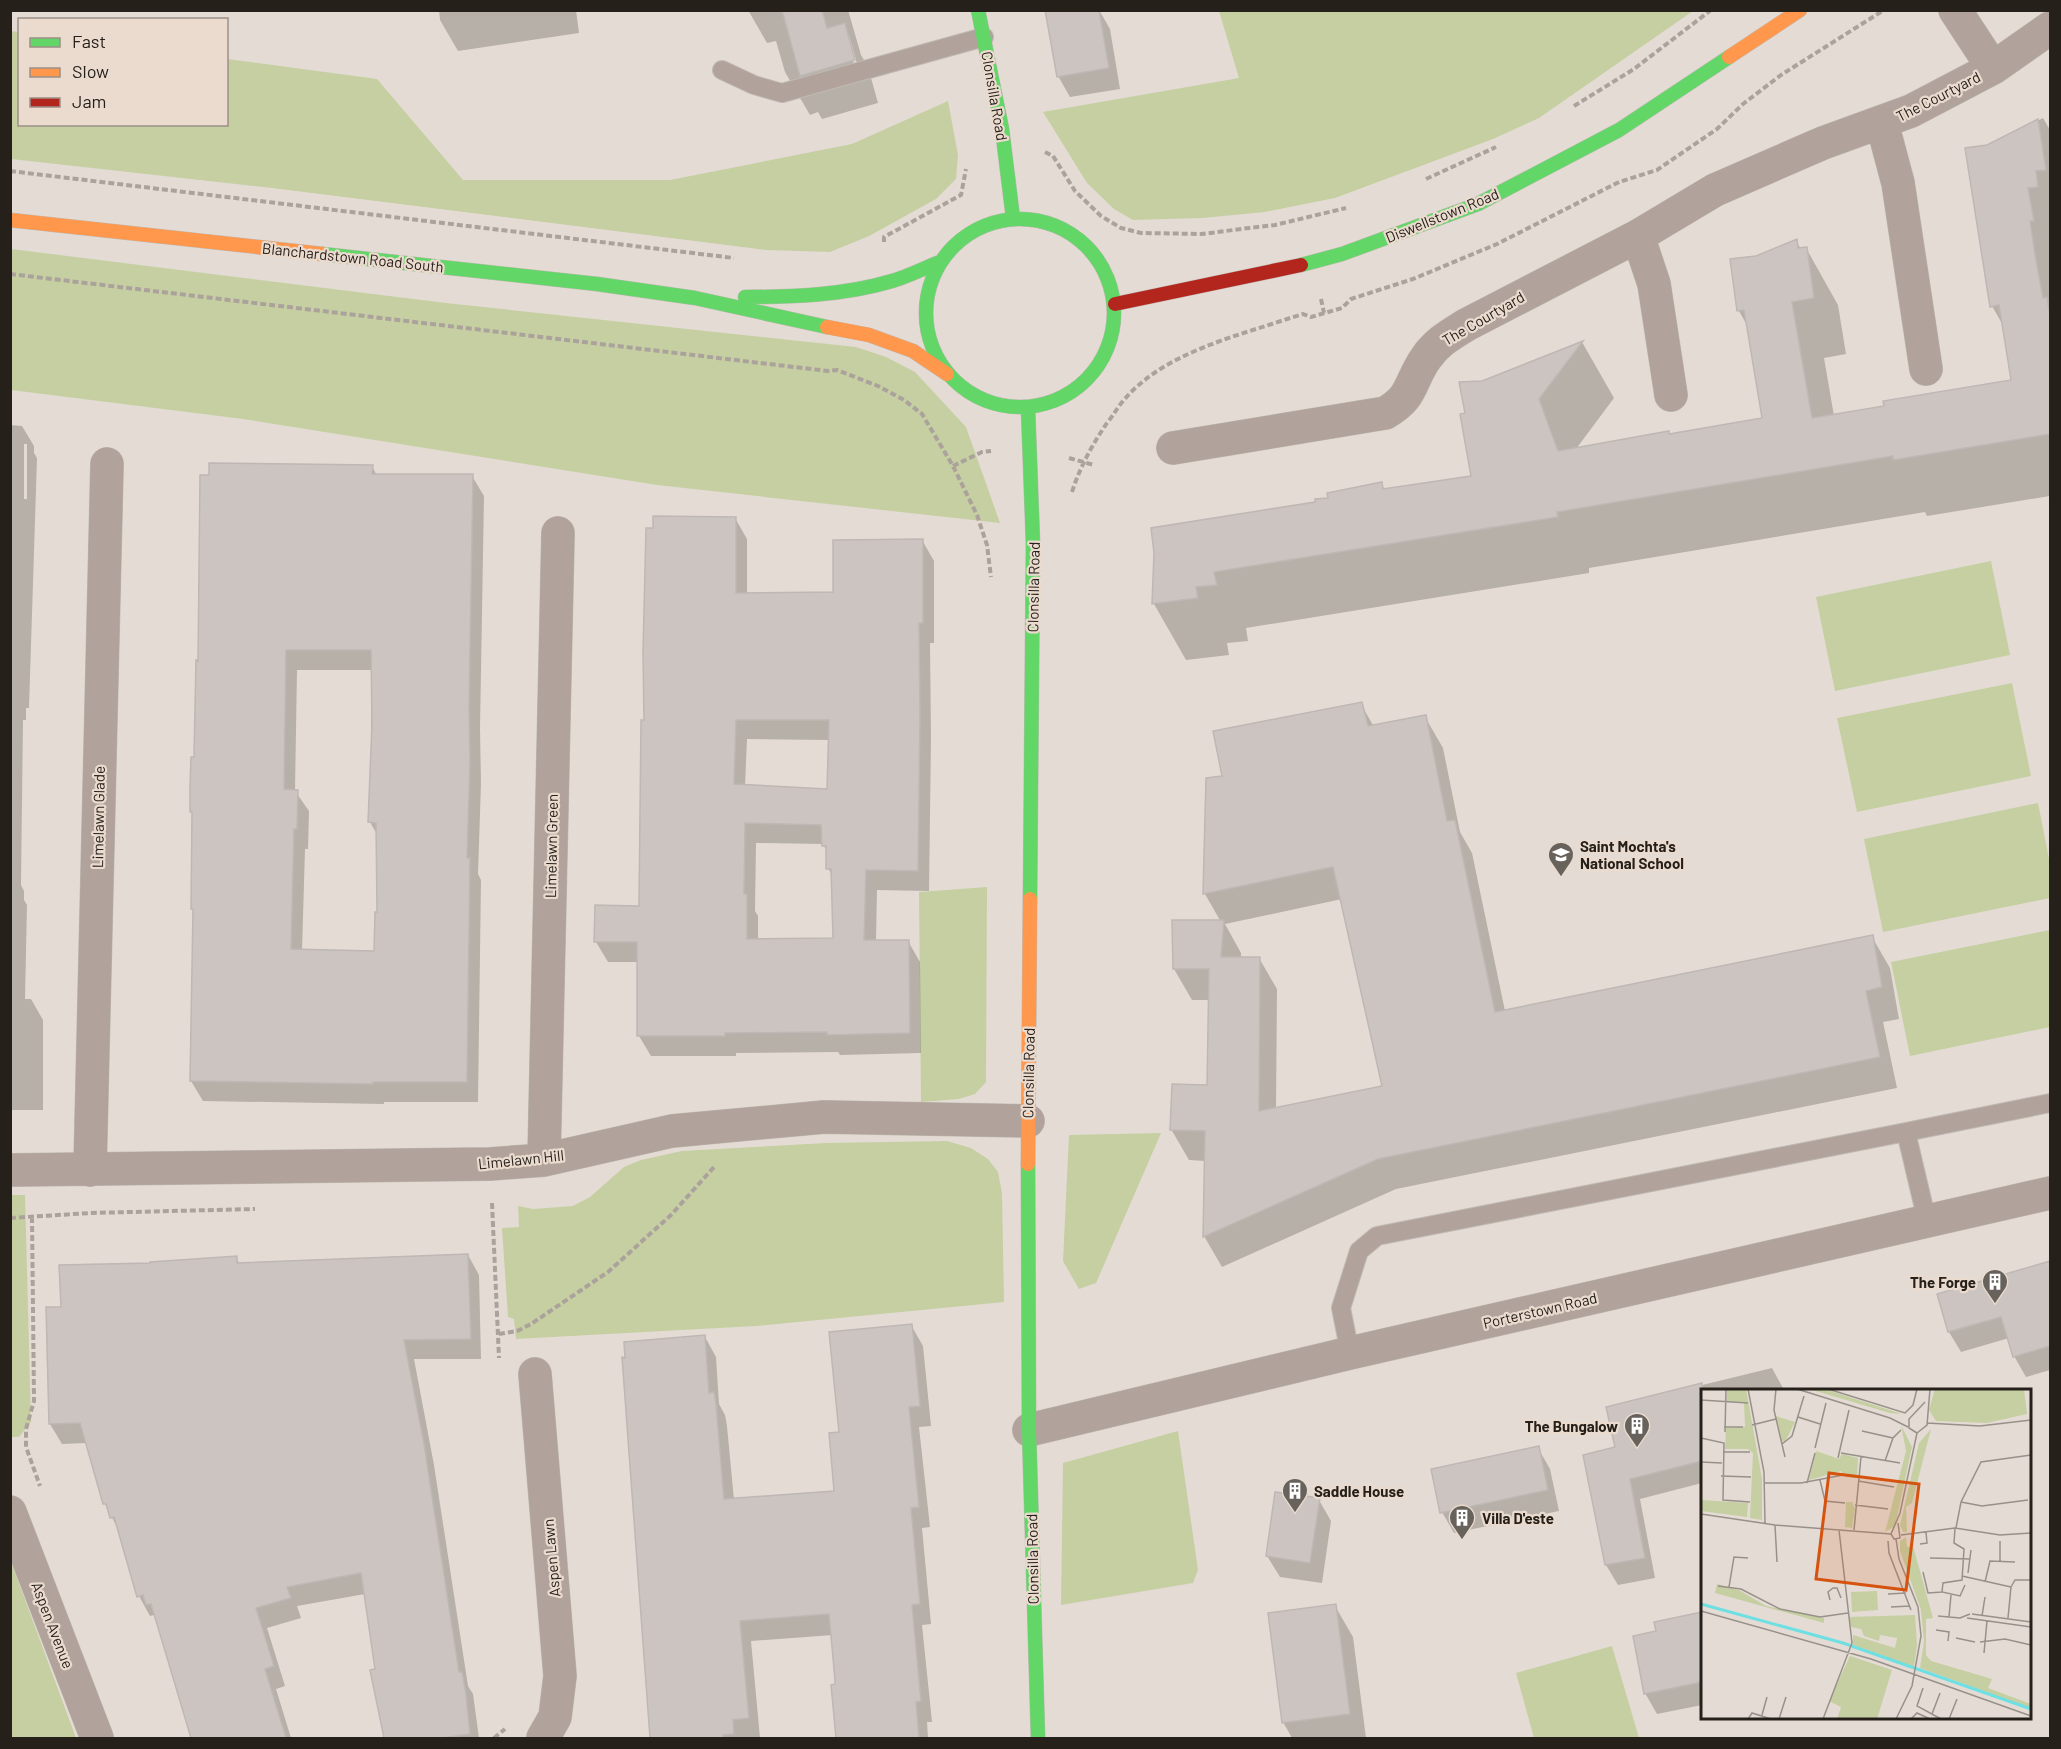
<svg xmlns="http://www.w3.org/2000/svg" width="2061" height="1749" font-family="Barlow,sans-serif">
  <rect width="100%" height="100%" fill="#e4dcd4"/>
  <path fill="#c5cfa2" d="M1219 11V10L1693 11 1539 118 1493 139 1335 198 1265 212 1202 218 1133 220 1114 209 1087 183 1043 112 1239 78Z
    M10 31 19 32 20 124H226L227 59 377 79 463 180H670L852 144 948 101 958 155 956 179 936 199 869 236 830 252 766 250 272 188 11 159Z
    M11 249 446 303 856 347 886 357 915 372 966 427 1000 523 657 485 243 419 11 390Z
    M1991 561 2010 655 1835 691 1816 597Z
    M2012 683 2031 776 1857 812 1837 718Z
    M2038 803 2050 864V898L1883 932 1864 839Z
    M987 887 986 1082 975 1094 959 1099 921 1102 919 892Z
    M2050 930V1027L1910 1056 1891 962Z
    M1161 1133 1096 1283 1079 1289 1063 1261 1069 1135Z
    M947 1141 971 1148 988 1159 998 1172 1002 1193 1004 1302 756 1326 516 1339 514 1319 508 1317 502 1228 519 1227 518 1206 533 1209 573 1206 590 1197 624 1167 641 1160 682 1151 826 1143Z
    M11 1195H25L31 1422 19 1437H10Z
    M1178 1431 1198 1570 1193 1583 1061 1605 1063 1463Z
    M10 1559 76 1738H11Z
    M1612 1646 1639 1738H1534L1516 1673Z"/>
  <path fill="#0003" fill-rule="evenodd" d="M439 10H576L579 33 458 51 440 20Z
    M748 10H848L861 55 868 67 878 103 822 119 818 112 810 115 785 72 776 41 767 43ZM845 31 849 35 858 67 855 68Z
    M1046 10H1099L1110 29 1120 89 1070 97 1058 76Z
    M2043 118 2050 130V496L1927 516 1925 512 1589 568V573L1246 628 1248 641 1227 643 1229 655 1186 660 1154 604 1317 503 1381 484 1385 490 1473 478 1466 414 1482 382 1582 342 1614 398 1576 449 1764 420 1748 327 1739 311 1731 261 1757 258 1796 241 1801 249 1806 248 1838 305 1846 354 1824 358 1834 416 2012 381 2004 327 1992 306 1987 146Z
    M10 425 22 426 34 446V453L37 458 29 708H26V720H23L21 885 24 891V900L27 905 25 999H31L43 1020V1110H10ZM24 444H27V499H24Z
    M372 466 377 476H472L484 496 480 729 481 783 478 874 481 880 478 1102H384V1104L203 1101 191 1081 196 758ZM297 670H372L370 822 378 836V914L376 953 302 951 305 849H308L309 811 295 791Z
    M735 518 747 539V595L834 593 922 540 934 561V643H930L931 737 929 891 877 890 876 941H908L920 962 921 1053 840 1055 838 1052 736 1053V1056H651L639 1036V962H608L596 942 640 908 646 722ZM747 739 830 740 829 791 745 786ZM756 843 823 844 828 854V868L833 877 834 939 758 940V916L755 911Z
    M1361 704 1374 727 1425 717 1443 748 1460 832 1472 853 1505 1011 1872 937 1890 968 1899 1019 1883 1022 1897 1088 1396 1189 1222 1267 1204 1236 1206 1161 1189 1160 1171 1129 1208 1087 1210 1000H1192L1174 969 1221 922 1205 894 1208 779 1223 777ZM1342 899 1384 1087 1276 1109 1277 989 1259 958H1241V953L1225 924Z
    M468 1255 479 1275 481 1359H414L434 1465 468 1686 473 1694 479 1738H386L372 1671 377 1670 365 1594 297 1606 301 1618 267 1628 285 1686 276 1689 291 1738H191L157 1621 154 1615 150 1616 139 1596 119 1531 105 1504 87 1443 62 1444 50 1424 62 1308 152 1265 236 1258 240 1264Z
    M2050 1262V1370L2026 1377 2014 1356 2009 1338 1961 1352 1949 1332 1939 1295Z
    M911 1325 923 1346 931 1426 919 1427 930 1527 922 1528 931 1624 922 1625 932 1722H927L928 1738H838L833 1686 837 1685 833 1635 751 1641 760 1738H651L644 1642 705 1337 716 1357 719 1404 725 1415 727 1426 734 1500 835 1493 840 1434Z
    M1772 1368 1784 1390H1702V1483L1640 1499 1655 1578 1618 1585 1606 1565 1617 1448 1608 1408Z
    M1538 1448 1550 1469 1559 1511 1454 1533 1442 1512Z
    M1319 1500 1331 1521 1322 1583 1280 1577 1267 1556Z
    M1335 1606 1353 1637 1366 1738H1292L1283 1722Z
    M1702 1614V1705L1657 1714 1645 1693 1657 1632 1655 1623Z"/>
  <path fill="#ccc4c0" stroke="#beb7b3" stroke-width="1.5" fill-rule="evenodd" d="M782 10H822L827 28 845 23 855 60 800 76Z
    M1045 10H1099L1109 68 1057 77Z
    M2038 119 2046 170 2036 171 2038 187 2028 188 2034 221H2030L2036 260 2043 298 2047 297 2050 315V434L1893 460V456L1557 512 1558 517 1214 572 1217 585 1196 587 1198 598 1152 604 1154 553 1151 528 1315 502V499L1328 498 1327 493 1382 482 1383 489 1471 476 1460 414 1465 413 1459 382 1482 381 1583 341 1539 399 1558 451 1669 431V434L1762 418 1744 310 1737 311 1730 259 1756 256 1797 239 1798 248 1807 247 1814 298 1792 302 1812 418 1884 406 1883 401 2011 380 1999 305 1990 307 1965 148 1987 145Z
    M209 463 373 465 372 474H473L469 708 470 762 467 858H470L467 1082H373V1084L190 1081 193 909H191L192 812H190V787L191 757H194L196 660 198 661 200 475H209ZM286 650H371L372 724 368 822 376 823 377 912H375L374 951 291 949 294 829H297L298 790 284 789Z
    M653 516 736 517V593L833 592V540L923 539V623H919L920 716 918 871 866 870 864 940H909L910 1033 827 1035V1032L725 1033V1036H637V942H594L595 905 639 906 641 720H644L643 653 646 528H653ZM736 720H829L827 789 734 784ZM745 823 821 825 822 846H826V869H831L833 938 747 939V894H744Z
    M1362 702 1368 726 1426 715 1447 821 1455 820 1495 1012 1873 935 1882 987 1866 991 1880 1057 1378 1159 1203 1237 1205 1131 1170 1130 1172 1084 1207 1085 1209 969H1173L1172 920H1224L1221 957H1260L1259 1111 1382 1086 1333 867 1203 894 1206 778 1222 776 1213 731Z
    M468 1254 471 1339 404 1340 424 1444 459 1672H462L466 1694 470 1734 443 1738H384L370 1670 375 1669 361 1573 287 1587 291 1598 256 1608 274 1666 265 1669 286 1738H191L151 1604 146 1605 143 1595 137 1597 114 1517 110 1518 106 1504H103L80 1423 49 1424 46 1307H61L59 1265 150 1263V1262L237 1256V1263Z
    M2050 1261V1346L2013 1357 2001 1317 1948 1332 1937 1294Z
    M912 1324 920 1406 909 1407 919 1507 911 1508 920 1604 912 1605 921 1701 916 1702 919 1738H836L831 1685 835 1684V1680L829 1614 740 1621 749 1718 733 1720 734 1734 723 1735V1738H650L622 1357 625 1358 624 1342 705 1335 709 1393 714 1392 716 1404 724 1499 834 1491 829 1433 839 1432 829 1332Z
    M1702 1383V1461L1630 1479 1645 1558 1605 1565 1583 1455 1615 1447 1606 1407Z
    M1539 1446 1548 1490 1440 1513 1431 1469Z
    M1275 1492 1320 1498 1310 1563 1266 1556Z
    M1336 1604 1350 1714 1282 1723 1268 1613Z
    M1702 1612V1682L1644 1694 1633 1636 1656 1631 1654 1622Z"/>
  <g fill="none" stroke-linecap="round" stroke-linejoin="round">
    <defs>
      <path id="lane" d="M722 70 754 85 782 93 984 37
        M1906 1132 2050 1103
        M1350 1353 1341 1308 1359 1251 1377 1236 1906 1132 1927 1221"/>
      <path id="street" d="M1955 10 1993 68
        M1882 123 1898 183 1926 369
        M1638 236 1654 284 1671 395
        M1173 448 1385 413C1414 397 1409 382 1426 358 1437 342 1450 335 1466 325L1638 236 1715 190 1823 143 1911 111 1993 68 2050 28
        M544 1160 558 533
        M10 1170 490 1164 544 1160 672 1131 824 1117 1028 1121
        M90 1170 107 464
        M535 1374 560 1676 555 1717 543 1738
        M1029 1430 1350 1353 2050 1193
        M10 1512 97 1738"/>
      <path id="fast" d="M978 10 1002 129 1013 218
        M926 313a94 94 0 1 1 188 0a94 94 0 1 1-188 0Z
        M322 254 597 284 695 298 827 327
        M1301 265 1342 254 1478 204 1619 130 1729 57
        M745 297C794 297 845 295 892 281 909 276 924 268 940 262
        M1028 408 1033 544 1030 899
        M1028 1164 1029 1430 1038 1738"/>
      <path id="slow" d="M1729 57 1800 10
        M10 220 322 254
        M827 327 869 335 913 351 947 374
        M1028 1164 1030 899"/>
      <path id="jam" d="M1115 304 1301 265"/>
    </defs>
    <use href="#lane" stroke="#c0bab4" stroke-width="20"/>
    <use href="#street" stroke="#c0bab4" stroke-width="34"/>
    <use href="#fast" stroke="#c0bab4" stroke-width="15"/>
    <use href="#slow" stroke="#c0bab4" stroke-width="15"/>
    <use href="#jam" stroke="#c0bab4" stroke-width="15"/>
    <path stroke="#aca29c" stroke-width="4" stroke-dasharray="6 3" stroke-linecap="butt" d="M1574 106 1634 69 1711 10
      M1045 152 1053 156 1075 191 1101 216 1121 228 1141 233 1202 234 1249 228 1275 225 1346 208
      M10 171 734 258
      M1426 179 1496 147
      M884 242V237L961 195 966 169
      M10 274 828 371 837 370 878 386 904 400 922 414 953 466 977 515 987 545 991 577
      M1321 299 1324 313
      M1069 458 1094 465
      M953 466 982 452 991 451
      M1072 492C1080 467 1092 445 1107 423 1113 416 1117 408 1123 401 1163 353 1234 337 1290 318L1303 314 1311 317 1342 308 1351 299 1413 279 1497 244 1619 182 1657 170 1717 129 1743 104 1781 75 1884 10
      M492 1203 499 1358
      M32 1217 34 1401 26 1429V1447L40 1486
      M10 1218 90 1213 255 1209
      M499 1334 517 1331 531 1324 608 1272 671 1215 714 1167
      M494 1738 505 1729"/>
    <use href="#lane" stroke="#b1a39c" stroke-width="18"/>
    <use href="#street" stroke="#b1a39c" stroke-width="33"/>
    <use href="#fast" stroke="#63d668" stroke-width="14"/>
    <use href="#slow" stroke="#ff974d" stroke-width="14"/>
    <use href="#jam" stroke="#b3261e" stroke-width="14"/>
  </g>
  <defs>
    <symbol id="school-pin" viewBox="-11 -11 22 30"><path d="M0 17L-7.5 6A9.5 9.5 0 1 1 7.5 6Z" fill="#68625c" stroke="#eadbce"/><path d="M0-5L7-2L0 1L-7-2ZM-4 1L0 2.5L4 1V4Q0 6-4 4Z" fill="#fff"/></symbol>
    <symbol id="building-pin" viewBox="-11 -11 22 30"><path d="M0 17L-7.5 6A9.5 9.5 0 1 1 7.5 6Z" fill="#68625c" stroke="#eadbce"/><path d="M-4-6H4V6H1V3H-1V6H-4ZM-2.5-4.3h1.7v1.8h-1.7ZM.8-4.3h1.7v1.8H.8ZM-2.5-1h1.7V.8h-1.7ZM.8-1h1.7V.8H.8Z" fill="#fff"/></symbol>
  </defs>
  <g fill-rule="evenodd">
    <use href="#school-pin" x="1546" y="840" width="30" height="40"/>
    <use href="#building-pin" x="1980" y="1267" width="30" height="40"/>
    <use href="#building-pin" x="1622" y="1411" width="30" height="40"/>
    <use href="#building-pin" x="1280" y="1476" width="30" height="40"/>
    <use href="#building-pin" x="1447" y="1503" width="30" height="40"/>
  </g>
  <g text-anchor="middle" dominant-baseline="central" stroke-width="4.5" stroke-linejoin="round" paint-order="stroke">
    <g font-size="15" fill="#26201b" stroke="#eadbce">
      <text transform="translate(995 96) rotate(80)">Clonsilla Road</text>
      <text transform="translate(1938 96) rotate(-27)">The Courtyard</text>
      <text transform="translate(1442 215) rotate(-22)">Diswellstown Road</text>
      <text transform="translate(353 257) rotate(6)">Blanchardstown Road South</text>
      <text transform="translate(1483 318) rotate(-30)">The Courtyard</text>
      <text transform="translate(1033 587) rotate(-89)">Clonsilla Road</text>
      <text transform="translate(98 817) rotate(-89)">Limelawn Glade</text>
      <text transform="translate(551 846) rotate(-89)">Limelawn Green</text>
      <text transform="translate(1028 1073) rotate(-89)">Clonsilla Road</text>
      <text transform="translate(521 1159) rotate(-6)">Limelawn Hill</text>
      <text transform="translate(1540 1310) rotate(-13)">Porterstown Road</text>
      <text transform="translate(551 1558) rotate(-95)">Aspen Lawn</text>
      <text transform="translate(1032 1559) rotate(-91)">Clonsilla Road</text>
      <text transform="translate(53 1625) rotate(69)">Aspen Avenue</text>
    </g>
    <g font-size="15" font-weight="bold" fill="#26201b" stroke="#eadbce" text-anchor="start">
      <text x="1580" y="846">Saint Mochta's<tspan x="1580" dy="17">National School</tspan></text>
      <text x="1976" y="1282" text-anchor="end">The Forge</text>
      <text x="1618" y="1426" text-anchor="end">The Bungalow</text>
      <text x="1314" y="1491">Saddle House</text>
      <text x="1482" y="1518">Villa D'este</text>
    </g>
  </g>
  <g transform="translate(1701 1389)">
    <rect width="330" height="330" fill="#e4dcd4"/>
    <path d="M26 0H45L61 90V131L49 129 52 64 47 60H24L25 39 44 38 43 13H26ZM108 0H123L201 25 189 24ZM234 0H323L326 25 286 34 235 32 228 21ZM75 27 94 33 84 53 81 52ZM200 36 211 58 194 137 184 143 205 62ZM230 40 211 114 205 118 206 143H202L199 136 218 54ZM115 62 138 70 141 65 157 69 156 89 144 88 140 82 108 91ZM0 111 47 114 46 128 0 122ZM145 113H151L154 120 151 139 144 138ZM205 148 206 158 212 157 232 229 225 230V266L230 272 291 290 287 299 330 315V319L219 279 223 253 220 221 199 162V152ZM16 195 38 201 65 217 123 229V234L14 204ZM176 202 177 221 151 223 150 203ZM214 226 216 256 213 278 152 256V246L194 259 196 249 179 246 178 252 163 247 160 240 150 238 148 228ZM149 267 191 281 176 330H136L140 318 128 312Z" fill="#c5cfa2"/>
    <path fill="none" stroke="#6edfe2" stroke-width="3" d="M0 215 142 254 330 320"/>
    <path fill="none" stroke="#98918a" stroke-width="1.5" d="M47 0 63 83 64 134M75 0 73 21 84 68M96 0 189 29 207 38M127 0 204 24 212 16 216 0M0 11 47 14M97 28 119 35M226 34 279 37 330 31M51 36 75 30M23 38H42M161 42 192 49M24 43 25 0M216 44 226 36 229 0M216 44 208 39V30L224 13M0 49 23 54 22 111 49 113M81 55 91 47 103 7M114 59 125 14M22 63H49M140 64 199 74M137 69 148 21M184 72 192 49 200 41M0 73 21 74M20 87 50 88M119 91 124 112 144 114M157 92 193 98M64 94H100L142 86M106 94 114 64M260 113 281 117 327 111M154 116 187 120M0 125 74 136 190 145M74 136 76 173M254 139 253 154 263 160 261 191 242 194 241 203 259 207 264 196M255 139 260 113 280 73 330 66M153 141 160 68M190 145 199 124 216 44M190 145 193 150 199 149 197 134M200 146 254 139 299 146 330 144M195 150 198 170 217 218 220 247 211 297 195 330M187 152 188 164 210 221M219 155 226 154 225 143M229 169 269 170M299 173V152M222 183 227 204 241 203M267 184 270 161M261 187 310 198M284 193 289 172 314 173M17 197 40 200 79 220 119 228 147 224M28 198 33 168 47 169M310 198 314 191H330M187 205 205 204M129 211 127 203 132 199H136L140 209M190 218 209 217M0 222 170 270 330 327M271 225 330 233M237 227 259 229 269 225M281 227 284 208M248 228 250 206M266 229 330 238M307 229 310 198M235 241 248 243 247 252M255 249 274 253M279 253 304 250 330 256M283 264 286 232M222 299 216 317 240 330M231 325 239 304M61 326 66 308M47 330 51 324 70 330M78 330 85 308M122 330 151 254 138 141M210 330 216 324 229 330M248 330 256 310"/>
    <path fill="#d5530e" fill-opacity="0.15" stroke="#d5530e" stroke-width="3" d="M128 84 218 95 205 201 115 190Z"/>
    <rect width="330" height="330" fill="none" stroke="#26201b" stroke-width="3"/>
  </g>
  <rect width="2061" height="1749" fill="none" stroke="#26201b" stroke-width="24"/>
  <rect x="18" y="18" width="210" height="108" fill="#eadbce" stroke="#9c9086" stroke-width="1.5"/>
  <rect x="30" y="38" width="30" height="9" fill="#63d668" stroke="#9c9086" stroke-width="1.5"/>
  <text x="72" y="48" font-size="18" fill="#26201b">Fast</text>
  <rect x="30" y="68" width="30" height="9" fill="#ff974d" stroke="#9c9086" stroke-width="1.5"/>
  <text x="72" y="78" font-size="18" fill="#26201b">Slow</text>
  <rect x="30" y="98" width="30" height="9" fill="#b3261e" stroke="#9c9086" stroke-width="1.5"/>
  <text x="72" y="108" font-size="18" fill="#26201b">Jam</text>
</svg>
